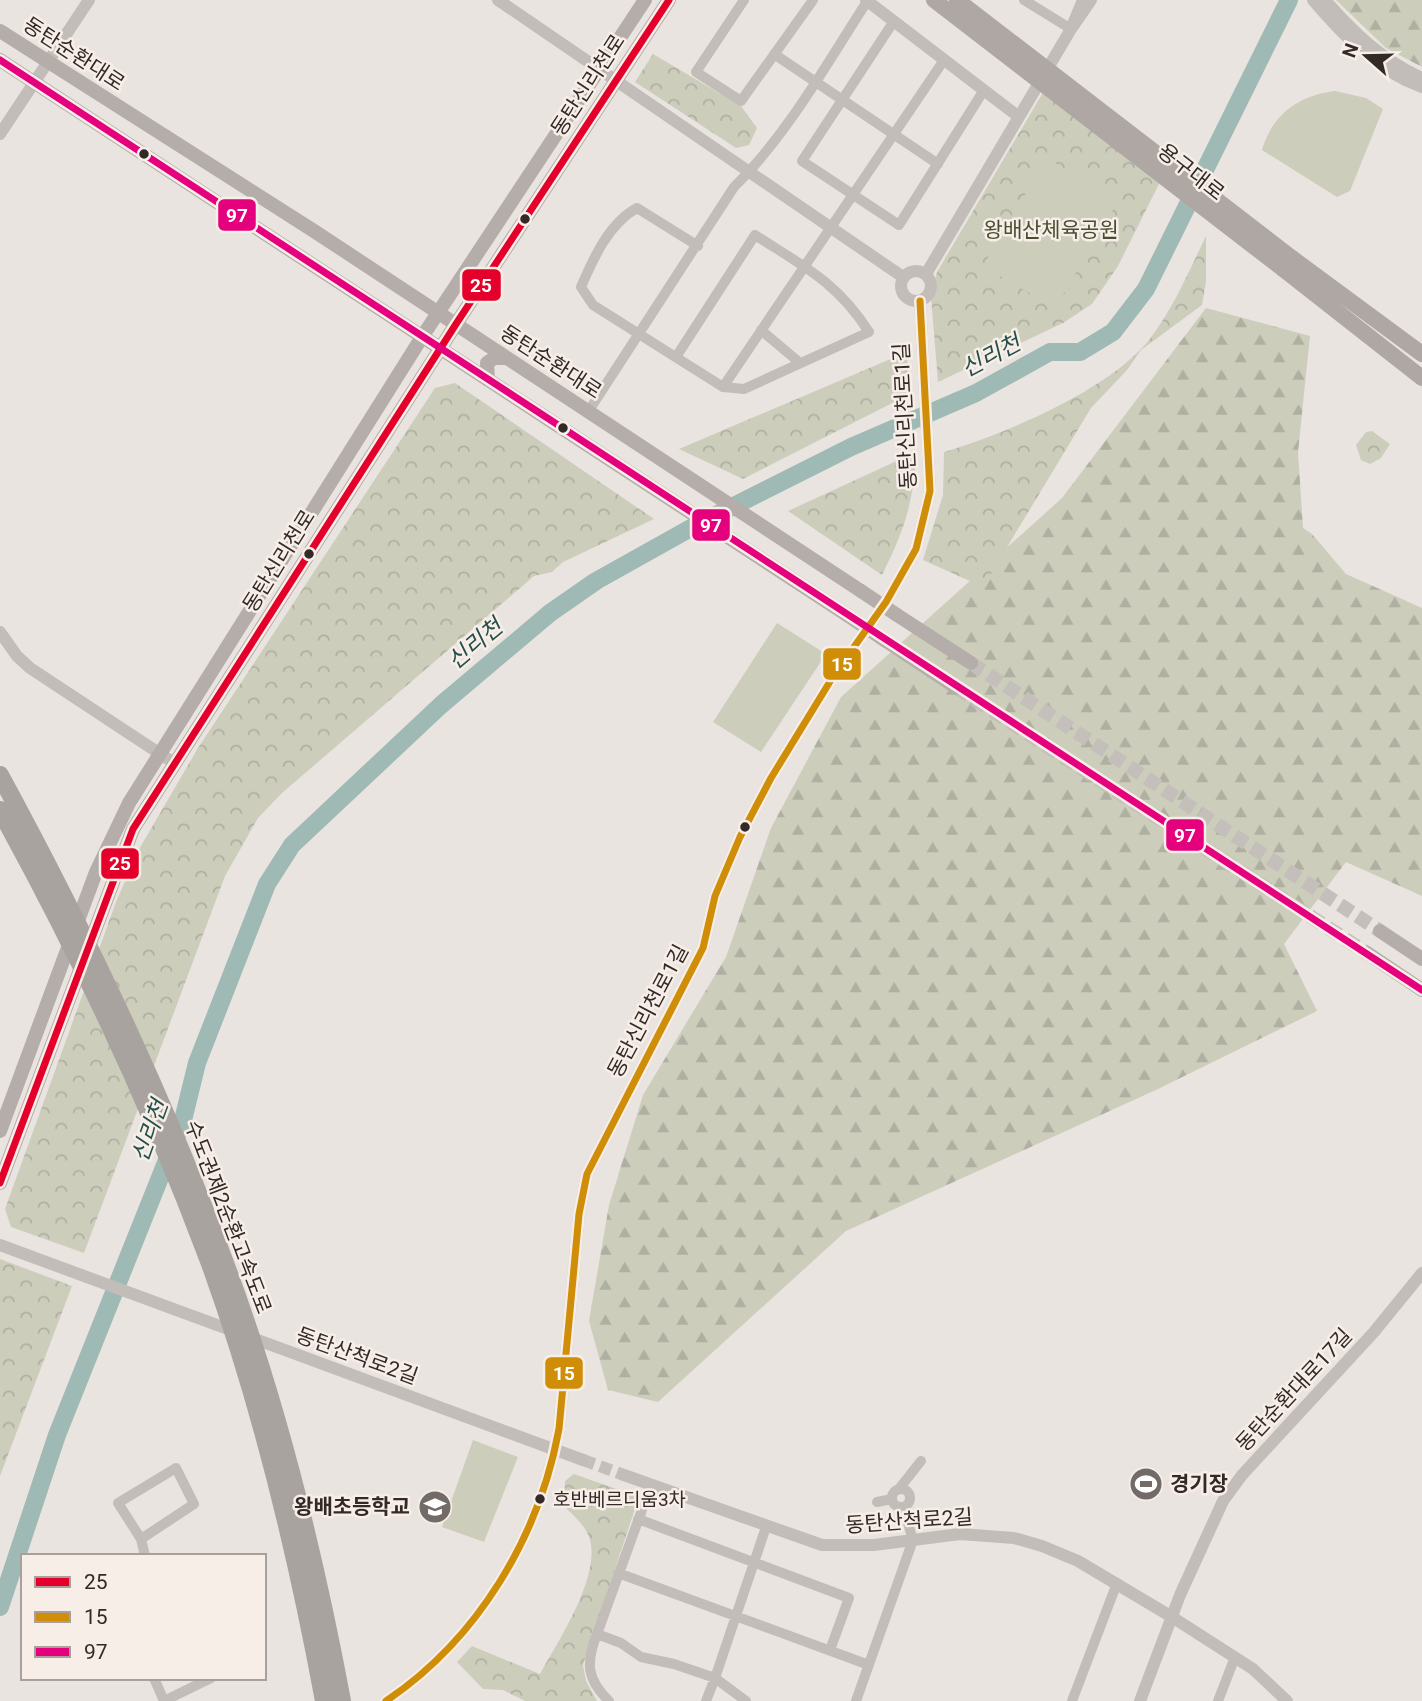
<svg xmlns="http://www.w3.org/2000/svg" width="1422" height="1701" font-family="Roboto,'Noto Sans KR',sans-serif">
  <defs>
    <pattern id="forest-firs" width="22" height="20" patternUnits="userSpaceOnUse" patternTransform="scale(1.75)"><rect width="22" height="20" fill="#cdcdbc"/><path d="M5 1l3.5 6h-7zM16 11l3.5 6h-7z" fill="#b0b0a2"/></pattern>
    <pattern id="park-crowns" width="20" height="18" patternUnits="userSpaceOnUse" patternTransform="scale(1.75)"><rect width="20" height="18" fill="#cdcdbc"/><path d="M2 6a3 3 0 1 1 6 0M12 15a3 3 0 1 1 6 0" fill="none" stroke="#b0b0a2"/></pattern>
  </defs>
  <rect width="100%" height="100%" fill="#eae4e0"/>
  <path fill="url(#forest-firs)" d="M1336 0H1422V67L1386 48Z
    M1206 308 1310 336 1298 452 1303 528 1312 534 1346 574 1422 608V896L1346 862 1284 944 1317 1011 1158 1089 846 1231 658 1402 608 1390 589 1321 609 1205 643 1095 726 957 771 828 841 697 1062 498Z"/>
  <path fill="url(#park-crowns)" d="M653 54 741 106 757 128 749 145 736 148 635 82Z
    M1045 89 1164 174 1118 266 1092 304 1063 323 938 382 931 297 937 272Z
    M1206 236V282L1202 305 1141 350 1127 370 1091 408 983 587 923 560 943 495 944 452C1005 434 1109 390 1149 340 1173 309 1189 271 1206 236Z
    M907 352 908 395 743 479 679 449Z
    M455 383 654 519 563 562 552 572 534 576 282 793 258 818 225 876 84 1253 11 1227 5 1209 116 902 138 851 198 748 435 388Z
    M1372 431 1390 444 1381 458 1370 464 1361 460 1356 445 1366 432Z
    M916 452C914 502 904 531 882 575L788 511Z
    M0 1259 72 1286 0 1476Z
    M574 1474 639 1497 583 1665 586 1681 597 1701H525L503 1690 483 1689 457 1662 472 1646 540 1674C558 1641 600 1579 590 1540 587 1527 573 1515 564 1506L565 1481Z"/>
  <path fill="#cdcdbc" d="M1335 91 1366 98 1383 109 1350 191 1337 197 1262 150C1272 114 1300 95 1335 91Z
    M1047 158 1118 201 1055 308 983 266Z
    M777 623 826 654 761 752 713 722Z
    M473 1440 518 1457 484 1542 442 1527Z"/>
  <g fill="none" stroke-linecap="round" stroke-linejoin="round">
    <path stroke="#9fbab5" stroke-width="18" d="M0 1607 57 1435 183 1120 197 1063 267 884 292 845 441 705 550 613 596 581 698 524 851 447 976 393 1050 352H1080L1113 332 1146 289 1289 0"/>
    <path stroke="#c5bfbb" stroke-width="12" stroke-dasharray="12 6" stroke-linecap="butt" d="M583 1460 624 1475"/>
    <path stroke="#c5bfbb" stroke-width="14" stroke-dasharray="14 7" stroke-linecap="butt" d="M971 663 1380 931
      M957 688 1367 953"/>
    <path stroke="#c3bdba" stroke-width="10" d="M744 0 696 72 741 101 813 0
      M1024 0 1071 29
      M894 21 802 161 899 225 984 90
      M774 54 938 164
      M761 330 800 363
      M676 357 755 235C803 266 837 282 869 332L744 389 723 387 593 305 581 287C593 259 609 223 637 208L698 246
      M723 387 944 60
      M588 412 734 187C788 134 827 63 868 0
      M651 1485 597 1634 621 1643 641 1657 674 1664 715 1678 706 1701
      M892 1498a9 9 0 1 1 18 0a9 9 0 1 1-18 0Z
      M898 1490 921 1461
      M877 1502 892 1499
      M638 1519 849 1598 830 1650
      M141 1539 194 1504 176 1468 118 1503 141 1539 145 1556
      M618 1573 869 1665
      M597 1634C586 1662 586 1679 609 1701
      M154 1678 164 1701
      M164 1701 211 1678
      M746 1701 715 1678 766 1527
      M856 1701 913 1540 903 1507
      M1072 1701 1117 1583
      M1218 1701 1235 1657"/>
    <path stroke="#c3bdba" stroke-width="12" d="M498 0 903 277
      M866 0 1019 117
      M1083 0 1071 29 1091 0
      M1313 0C1343 35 1377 71 1422 87
      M1325 0C1354 33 1382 60 1422 78
      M0 134 89 0
      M901 286a15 15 0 1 1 30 0a15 15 0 1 1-30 0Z
      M926 274 1071 29
      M0 632 17 656 30 668 174 763
      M0 1245 583 1460
      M624 1475 822 1545H874L960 1534 1014 1538 1042 1546 1078 1561 1172 1617 1253 1669 1287 1701
      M386 1701C478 1639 539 1537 559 1429L579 1214 587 1174 703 948 715 896 740 837 771 778 834 675 886 602 916 549 930 491 920 301
      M1140 1701 1180 1595 1223 1501 1242 1475 1374 1332 1422 1273"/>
    <path stroke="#b4adaa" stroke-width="14" d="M0 31 314 231 861 591
      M0 60 847 615
      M488 380 487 363 494 358H506
      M897 615 971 663
      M883 639 957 688
      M1380 931 1422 959
      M1367 953 1422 990
      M0 1131 96 872 129 803 422 337 645 0
      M0 1183 133 829 456 324 669 0"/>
    <path stroke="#aea7a4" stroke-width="16" d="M1292 258 1422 354
      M1283 269 1422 378"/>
    <path stroke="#b4adaa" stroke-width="14" d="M861 591 897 615
      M847 615 883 639"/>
    <path stroke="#aea7a4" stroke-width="16" d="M934 0 1283 269
      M957 0 1292 258"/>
    <path stroke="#a9a39f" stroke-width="18" d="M0 775C87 935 165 1099 228 1271 279 1409 315 1556 342 1701
      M0 810C80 955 151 1106 209 1261 260 1401 297 1555 324 1701"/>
    <defs>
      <path id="bus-1" d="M0 1183 133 829 456 324 669 0"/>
      <path id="bus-2" d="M386 1701C478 1639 539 1537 559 1429L579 1214 587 1174 703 948 715 896 740 837 771 778 834 675 886 602 916 549 930 491 920 301"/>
      <path id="bus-3" d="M0 60 1422 990"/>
    </defs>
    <use href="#bus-1" stroke="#f7eee8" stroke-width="12"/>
    <use href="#bus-2" stroke="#f7eee8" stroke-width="12"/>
    <use href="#bus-3" stroke="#f7eee8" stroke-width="12"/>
    <use href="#bus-1" stroke="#e4002b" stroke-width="7"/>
    <use href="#bus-2" stroke="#d08d08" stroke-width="7"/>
    <use href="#bus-3" stroke="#e5007d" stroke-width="7"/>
  </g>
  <defs>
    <symbol id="stadium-disc" viewBox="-11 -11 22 22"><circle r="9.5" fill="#736b68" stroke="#f7eee8"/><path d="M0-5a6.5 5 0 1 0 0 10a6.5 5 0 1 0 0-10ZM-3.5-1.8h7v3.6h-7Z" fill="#fff"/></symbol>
    <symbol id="school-disc" viewBox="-11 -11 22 22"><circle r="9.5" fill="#736b68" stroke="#f7eee8"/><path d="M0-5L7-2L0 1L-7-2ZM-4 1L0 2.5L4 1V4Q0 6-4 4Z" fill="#fff"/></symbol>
  </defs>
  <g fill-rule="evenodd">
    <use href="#stadium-disc" x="1127" y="1465" width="38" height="38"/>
    <use href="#school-disc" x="416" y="1488" width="38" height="38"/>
  </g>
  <g fill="#332a28" stroke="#f7eee8" stroke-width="2.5">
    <circle cx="144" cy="154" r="6"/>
    <circle cx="525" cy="219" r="6"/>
    <circle cx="563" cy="428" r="6"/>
    <circle cx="309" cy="554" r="6"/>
    <circle cx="745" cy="827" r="6"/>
    <circle cx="540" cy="1499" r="6"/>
  </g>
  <g text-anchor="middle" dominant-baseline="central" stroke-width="5" stroke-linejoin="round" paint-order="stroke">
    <g font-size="19" fill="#332a28" stroke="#f7eee8" text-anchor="start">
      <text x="553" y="1499">호반베르디움3차</text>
    </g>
    <g font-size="21" fill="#332a28" stroke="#f7eee8">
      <text transform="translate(74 54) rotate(33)">동탄순환대로</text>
      <text transform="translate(588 85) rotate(-57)">동탄신리천로</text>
      <text transform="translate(1191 172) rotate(38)">용구대로</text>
      <text transform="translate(551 362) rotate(33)">동탄순환대로</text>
      <text transform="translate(905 416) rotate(-93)">동탄신리천로1길</text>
      <text transform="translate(279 561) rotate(-58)">동탄신리천로</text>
      <text transform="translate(648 1011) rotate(-62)">동탄신리천로1길</text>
      <text transform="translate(228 1217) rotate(69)">수도권제2순환고속도로</text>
      <text transform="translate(357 1356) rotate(20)">동탄산척로2길</text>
      <text transform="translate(1294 1390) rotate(-47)">동탄순환대로17길</text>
      <text transform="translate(909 1521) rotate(-4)">동탄산척로2길</text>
    </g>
    <g font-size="21" fill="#484e30" stroke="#f7eee8">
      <text x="1051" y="230">왕배산체육공원</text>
    </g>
    <g font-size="21" font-weight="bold" fill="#332a28" stroke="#f7eee8" text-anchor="start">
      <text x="1170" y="1484">경기장</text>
      <text x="410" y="1507" text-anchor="end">왕배초등학교</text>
    </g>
    <g font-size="23" font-style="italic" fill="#244f4b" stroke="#f7eee8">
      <text transform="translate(991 356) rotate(-28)">신리천</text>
      <text transform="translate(475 644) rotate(-40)">신리천</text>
      <text transform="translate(150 1131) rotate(-70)">신리천</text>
    </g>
  </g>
  <g stroke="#f7eee8" stroke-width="2.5">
    <rect x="217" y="198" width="40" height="34" rx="7" fill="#e5007d"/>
    <rect x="461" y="268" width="41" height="34" rx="7" fill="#e4002b"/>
    <rect x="691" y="508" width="40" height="34" rx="7" fill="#e5007d"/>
    <rect x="822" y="647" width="40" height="34" rx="7" fill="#d08d08"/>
    <rect x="1165" y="818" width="40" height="34" rx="7" fill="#e5007d"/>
    <rect x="100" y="847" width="40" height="33" rx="7" fill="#e4002b"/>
    <rect x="544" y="1356" width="40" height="34" rx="7" fill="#d08d08"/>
  </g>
  <g font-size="19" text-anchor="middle" font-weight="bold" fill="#fff">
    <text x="237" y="222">97</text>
    <text x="481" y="292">25</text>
    <text x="711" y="532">97</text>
    <text x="842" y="671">15</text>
    <text x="1185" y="842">97</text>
    <text x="120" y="870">25</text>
    <text x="564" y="1380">15</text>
  </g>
  <rect x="21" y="1554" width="245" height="126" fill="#f7eee8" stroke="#a9a09b" stroke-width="2"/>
  <rect x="35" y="1577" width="35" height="10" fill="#e4002b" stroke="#a9a09b" stroke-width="2"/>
  <text x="84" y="1589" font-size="21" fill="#332a28">25</text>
  <rect x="35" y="1612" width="35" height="10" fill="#d08d08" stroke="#a9a09b" stroke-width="2"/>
  <text x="84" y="1624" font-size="21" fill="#332a28">15</text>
  <rect x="35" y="1647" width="35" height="10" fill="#e5007d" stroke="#a9a09b" stroke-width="2"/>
  <text x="84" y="1659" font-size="21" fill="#332a28">97</text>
  <g transform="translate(1366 56) rotate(290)" stroke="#f7eee8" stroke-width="5" paint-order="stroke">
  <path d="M0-5L12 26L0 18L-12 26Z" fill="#332a28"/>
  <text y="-10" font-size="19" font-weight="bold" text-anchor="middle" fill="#332a28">N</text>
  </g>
</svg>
